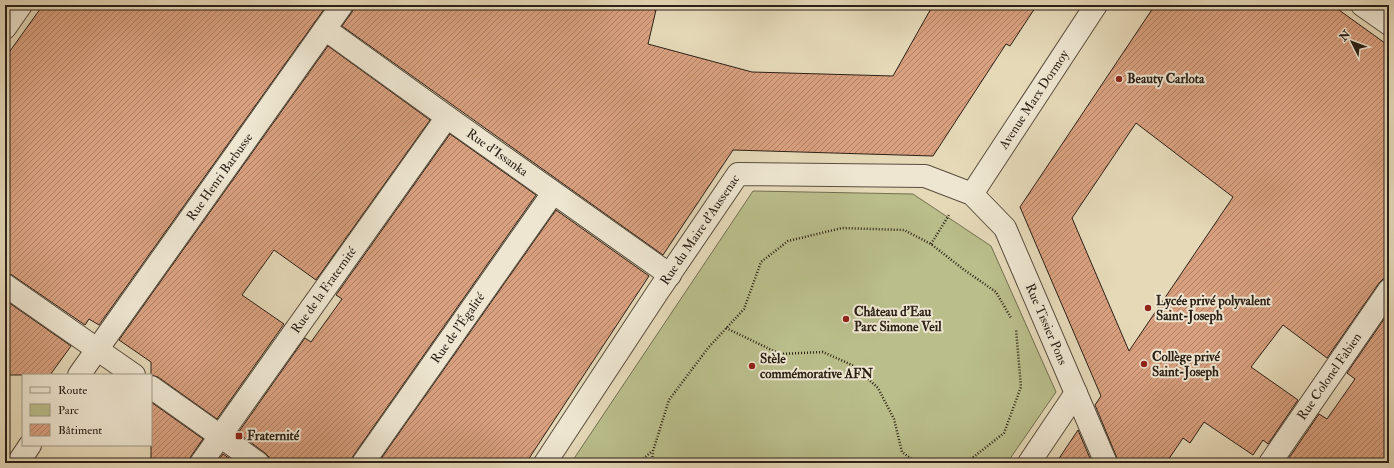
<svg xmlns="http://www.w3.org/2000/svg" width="1394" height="468" font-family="'IM FELL Double Pica',serif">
  <defs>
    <pattern id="building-hatch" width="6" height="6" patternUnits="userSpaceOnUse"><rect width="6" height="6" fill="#d9a07f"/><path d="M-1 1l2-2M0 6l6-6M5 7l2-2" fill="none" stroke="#b08267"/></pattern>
  </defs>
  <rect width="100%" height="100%" fill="#e5d9b8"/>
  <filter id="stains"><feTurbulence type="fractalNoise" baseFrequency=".005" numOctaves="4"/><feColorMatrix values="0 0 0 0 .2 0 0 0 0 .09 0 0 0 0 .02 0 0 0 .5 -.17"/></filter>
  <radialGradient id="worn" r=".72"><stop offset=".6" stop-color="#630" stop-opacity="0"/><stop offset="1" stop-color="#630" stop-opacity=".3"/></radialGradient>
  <path fill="#b9be8b" stroke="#726f50" d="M753 191 913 194 991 246 1056 392 1007 463H571Z"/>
  <path fill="url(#building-hatch)" stroke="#2c2016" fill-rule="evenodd" d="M43 5H327L99 325 89 319 85 325 12 275 5 273V58Z
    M354 5H636L656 10 648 44 752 72 893 76 933 5H1037L1010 46 1006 44 933 156 733 150 663 255 342 26 352 12Z
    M1155 5H1332L1389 46V278L1383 279 1379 283 1327 358 1283 325 1251 367 1298 400 1268 444 1263 440 1253 455 1204 422 1190 443 1183 438 1166 463H1118L1117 458 1095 405 1101 396 1020 207ZM1136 123 1233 197 1129 351 1072 218Z
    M328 46 430 120 316 280 274 250 242 295 284 324 217 419 158 377 151 375V362L119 340Z
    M450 134 536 195 353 456 351 463H270L269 457 265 453 238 433 305 338 311 342 342 299 336 295Z
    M556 210 649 276 526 463H378Z
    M5 300 71 346 50 375H5Z
    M1389 312V463H1296L1289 458 1319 414 1327 419 1355 379 1347 373Z
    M151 402 203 439 191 456 189 463H151Z
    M1078 430 1092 463H1056Z
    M223 454 236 463H216Z"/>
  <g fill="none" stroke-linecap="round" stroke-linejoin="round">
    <defs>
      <g id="minor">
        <path d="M1362 5 1389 24"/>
        <path d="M5 28 21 5"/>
        <path id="s1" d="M325 29 447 117 670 275"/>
        <path id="s2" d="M972 194 1096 5"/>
        <path d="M5 285 134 375"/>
        <path id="s3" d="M79 375 342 5"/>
        <path d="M151 387 258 463"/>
        <path d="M18 463 30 445"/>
        <path id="s4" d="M201 463 447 117"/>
        <path id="s5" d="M363 463 553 193"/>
        <path id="s6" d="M545 463 657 293 738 174 925 176 972 194 1005 228 1106 463"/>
        <path d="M1029 463 1076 393"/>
        <path id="s7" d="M1270 463 1389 290"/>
      </g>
    </defs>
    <use href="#minor" stroke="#5a4e3e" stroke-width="24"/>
    <path stroke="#2c2016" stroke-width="2.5" stroke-dasharray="1 2" stroke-linecap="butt" d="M931 244 949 215
      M726 328 780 354 823 352 854 366 878 388 894 419 902 452 917 463
      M639 463 652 451
      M652 463 653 451 669 400 708 348 744 309 761 262 788 241 842 228 904 230 931 244 963 269 996 292 1011 318
      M966 463 1004 433 1021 387 1016 329"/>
    <use href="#minor" stroke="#eee6d1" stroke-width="22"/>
  </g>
  <g fill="#8f2418" stroke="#eee6d1" stroke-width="1.5">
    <circle cx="1119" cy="79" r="4"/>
    <circle cx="1148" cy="308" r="4"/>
    <circle cx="846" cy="319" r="4"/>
    <circle cx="1144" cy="364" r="4"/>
    <circle cx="752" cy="366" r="4"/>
    <rect x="235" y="432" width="8" height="8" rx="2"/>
  </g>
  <g text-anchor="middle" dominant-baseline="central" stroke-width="4" stroke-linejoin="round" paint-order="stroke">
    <g font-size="13" font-weight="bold" fill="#2c2016" stroke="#eee6d1" text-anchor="start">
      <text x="1127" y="79">Beauty Carlota</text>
      <text x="1156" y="301">Lycée privé polyvalent<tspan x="1156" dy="15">Saint-Joseph</tspan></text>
      <text x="854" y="312">Château d'Eau<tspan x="854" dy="15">Parc Simone Veil</tspan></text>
      <text x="1152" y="357">Collège privé<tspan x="1152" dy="15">Saint-Joseph</tspan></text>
      <text x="760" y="359">Stèle<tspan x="760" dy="15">commémorative AFN</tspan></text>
      <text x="247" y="436">Fraternité</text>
    </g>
    <g font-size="13" fill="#2c2016" stroke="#eee6d1">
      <text stroke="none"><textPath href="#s2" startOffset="113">Avenue Marx Dormoy</textPath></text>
      <text stroke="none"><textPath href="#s1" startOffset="212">Rue d'Issanka</textPath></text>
      <text stroke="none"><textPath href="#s3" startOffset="243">Rue Henri Barbusse</textPath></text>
      <text stroke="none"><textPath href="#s6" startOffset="280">Rue du Maire d'Aussenac</textPath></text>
      <text stroke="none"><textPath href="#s4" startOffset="212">Rue de la Fraternité</textPath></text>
      <text stroke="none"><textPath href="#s6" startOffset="737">Rue Tissier Pons</textPath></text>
      <text stroke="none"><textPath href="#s5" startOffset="165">Rue de l'Égalité</textPath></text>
      <text stroke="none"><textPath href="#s7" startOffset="105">Rue Colonel Fabien</textPath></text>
    </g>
  </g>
  <rect width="1394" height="468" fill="none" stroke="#e5d9b8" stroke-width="20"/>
  <rect x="6" y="6" width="1382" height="456" fill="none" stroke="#2c2016" stroke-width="2"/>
  <rect x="10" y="10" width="1374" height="448" fill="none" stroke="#2c2016"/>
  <rect x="22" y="374" width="130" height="72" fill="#eee6d1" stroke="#a09786"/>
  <rect x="30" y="387" width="20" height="6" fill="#eee6d1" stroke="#a09786"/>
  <text x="58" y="394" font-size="12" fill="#2c2016">Route</text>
  <rect x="30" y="404" width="20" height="12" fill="#b9be8b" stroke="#a09786"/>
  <text x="58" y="414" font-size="12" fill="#2c2016">Parc</text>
  <rect x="30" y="424" width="20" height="12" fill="url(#building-hatch)" stroke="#a09786"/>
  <text x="58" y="434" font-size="12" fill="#2c2016">Bâtiment</text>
  <g transform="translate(1352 42) rotate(312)" stroke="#eee6d1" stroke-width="3" paint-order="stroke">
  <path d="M0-3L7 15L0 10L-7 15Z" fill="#2c2016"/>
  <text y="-6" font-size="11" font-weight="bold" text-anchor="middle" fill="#2c2016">N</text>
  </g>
  <rect width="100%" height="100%" filter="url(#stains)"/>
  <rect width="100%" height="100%" fill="url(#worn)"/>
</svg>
